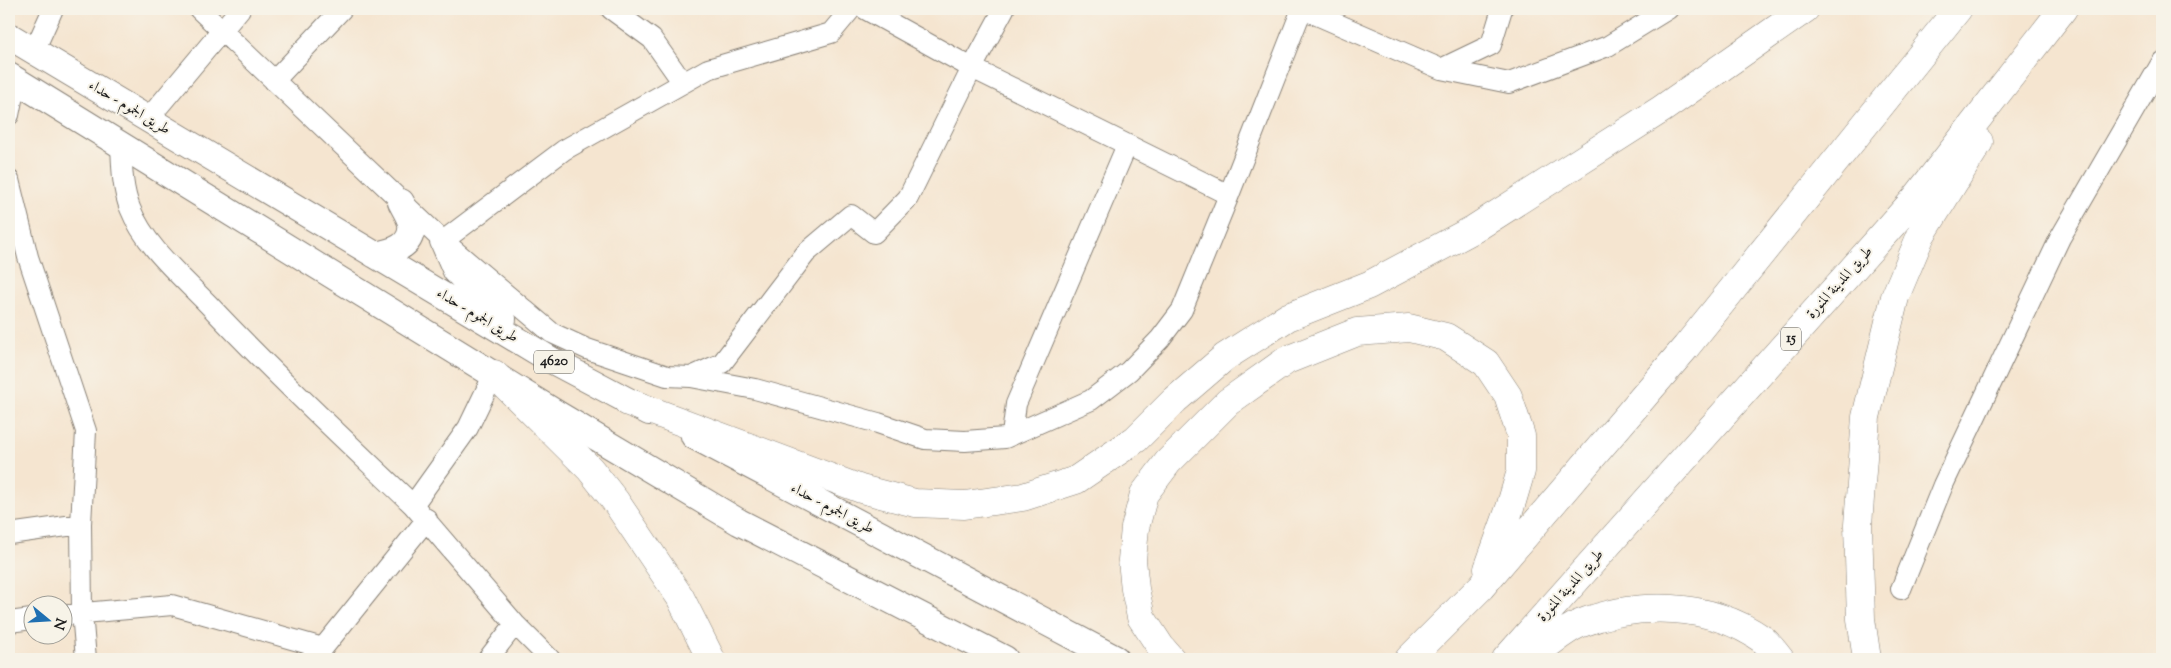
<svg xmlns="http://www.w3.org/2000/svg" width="2171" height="668" font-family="'Sorts Mill Goudy',Amiri,serif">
  <rect width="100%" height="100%" fill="#f7f3e8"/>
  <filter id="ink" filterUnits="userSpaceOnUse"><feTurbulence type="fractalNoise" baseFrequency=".02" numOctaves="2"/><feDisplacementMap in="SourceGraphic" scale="10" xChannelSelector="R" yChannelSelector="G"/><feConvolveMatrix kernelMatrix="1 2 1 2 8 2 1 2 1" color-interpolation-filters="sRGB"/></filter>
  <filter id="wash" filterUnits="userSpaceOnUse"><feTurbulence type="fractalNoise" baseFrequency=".0096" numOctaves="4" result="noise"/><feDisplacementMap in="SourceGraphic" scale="20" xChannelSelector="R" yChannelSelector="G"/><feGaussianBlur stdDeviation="1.12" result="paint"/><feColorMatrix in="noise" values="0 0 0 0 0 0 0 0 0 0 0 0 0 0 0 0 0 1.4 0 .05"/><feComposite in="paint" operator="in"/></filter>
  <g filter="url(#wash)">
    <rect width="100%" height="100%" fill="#f5e5d0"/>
  </g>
  <g filter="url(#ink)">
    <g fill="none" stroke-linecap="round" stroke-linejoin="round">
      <defs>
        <path id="minor" d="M199 9 443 241 552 333 587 349 667 376 691 377 755 389 878 423 925 439 965 441 1005 438 1091 400 1129 371 1160 339 1182 310 1229 195 1302 9
          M611 9 652 39 683 83
          M865 9 972 68 1229 195
          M1303 9 1441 69 1491 45 1502 9
          M34 51 53 9
          M1441 69 1509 83 1608 46 1668 9
          M274 81 342 9
          M9 115 16 80
          M148 119 240 9
          M121 144C122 166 122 188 130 208 145 246 180 275 208 304 274 374 344 439 413 505
          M9 180 28 257 86 431 81 524 82 612 86 659
          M443 241 564 150 708 69 831 33 851 9
          M494 374 468 428 413 505 515 624 550 659
          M691 377 722 363 806 253 851 215 874 233 908 198 972 68 1004 9
          M1012 435 1016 404 1127 145
          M9 534 81 524
          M1901 589 1943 485 2060 238 2162 62
          M62 615 172 605 323 648 427 519
          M9 622 32 619
          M488 659 515 624"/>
        <path id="major" d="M9 36 551 360 649 412
          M9 76 559 415 739 522 1005 659
          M443 241 456 271 503 319
          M375 255C391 252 414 247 411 224 410 217 404 208 401 202
          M694 436 1116 659"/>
        <path id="highway" d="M494 374 590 469 616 502 680 597 711 659
          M628 402 861 489 915 503 964 505 1023 497 1076 480 1136 439 1175 400 1225 357 1288 317 1369 285 1474 229 1662 109 1805 9
          M1171 659 1160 646 1141 617 1135 589 1132 560 1135 528 1144 494 1168 462 1228 402 1287 360 1357 332 1409 328 1446 337 1486 363 1508 396 1521 436V471L1510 508 1488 569
          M1409 659 1481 587 1686 347 1958 9
          M1506 659 1915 199 2063 9
          M1528 659C1543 649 1563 631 1579 624 1638 601 1709 602 1762 639 1769 644 1775 653 1780 659
          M1867 659 1861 619 1858 525 1866 417 1895 297 1921 235 1979 142"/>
      </defs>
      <use href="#minor" stroke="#888076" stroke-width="22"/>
      <use href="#major" stroke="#888076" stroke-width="28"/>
      <use href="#highway" stroke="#888076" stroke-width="29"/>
      <use href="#minor" stroke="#fff" stroke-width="20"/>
      <use href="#major" stroke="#fff" stroke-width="26"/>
      <use href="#highway" stroke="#fff" stroke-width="28"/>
    </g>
  </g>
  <g text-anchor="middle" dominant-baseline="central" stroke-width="4" stroke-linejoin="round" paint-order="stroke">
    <g fill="#f7f3e8" stroke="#5e5c59" stroke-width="1">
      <rect x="1781" y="327.5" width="20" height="23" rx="4"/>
      <rect x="534" y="350.5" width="40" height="23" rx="4"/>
    </g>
    <g font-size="14" font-weight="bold" fill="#1c1c1c">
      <text x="1791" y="339">15</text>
      <text x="554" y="362">4620</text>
    </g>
    <g font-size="15" fill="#1c1c1c" stroke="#f7f3e8">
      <text transform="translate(129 108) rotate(31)">طريق الجموم - حداء</text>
      <text transform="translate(1840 283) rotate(-48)">طريق المدينة المنورة</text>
      <text transform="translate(477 316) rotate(31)">طريق الجموم - حداء</text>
      <text transform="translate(832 509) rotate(28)">طريق الجموم - حداء</text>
      <text transform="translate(1571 586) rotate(-48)">طريق المدينة المنورة</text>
    </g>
  </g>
  <rect width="2171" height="668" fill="none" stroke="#f7f3e8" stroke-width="30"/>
  <g transform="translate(48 620) rotate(108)"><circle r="24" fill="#f7f3e8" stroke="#9f9d96"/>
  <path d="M0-4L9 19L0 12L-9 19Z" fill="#1f6fb2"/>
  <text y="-8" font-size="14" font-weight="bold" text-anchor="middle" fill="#1c1c1c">N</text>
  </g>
</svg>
